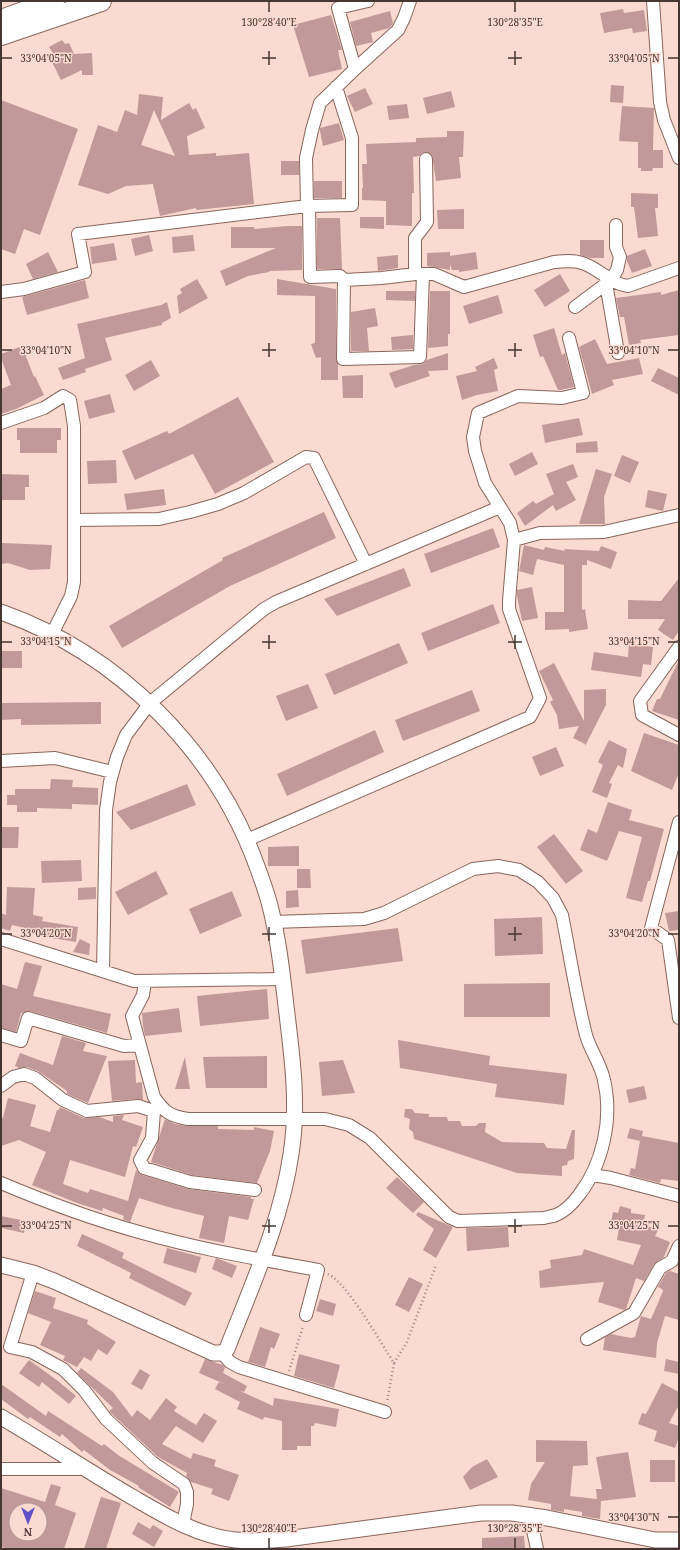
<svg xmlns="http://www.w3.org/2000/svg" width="680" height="1550" font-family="'Noto Serif',serif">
  <rect width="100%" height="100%" fill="#fadad1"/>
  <path fill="#c1999b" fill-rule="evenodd" d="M623 9 624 13 644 10 647 31 633 33 632 28 604 33 600 13Z
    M390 11 393 23 392 25 389 28 371 33 373 42 356 46 350 22Z
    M331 15 342 50H338L342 69 309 77 293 25Z
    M62 40 65 44 69 43 74 54 92 53 93 75H82V70L61 80 51 60 56 58 49 47Z
    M611 85 624 86 623 103 610 102Z
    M365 88 373 104 355 112 347 96Z
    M451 91 455 107 427 114 423 98Z
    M139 94 163 97 161 120 189 103 193 110 196 108 205 128 187 136 189 155 216 153V156L249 153 254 204 196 210V208L160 216 153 184 126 186 108 194 78 185 98 125 117 132 125 110 137 115ZM154 110 159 121 175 156 141 145Z
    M1 100 78 129 40 235 24 229 15 254 1 249Z
    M407 104 409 118 389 120 387 106Z
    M622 106 654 108 653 150H663V168H653L652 171H641V168H638V142L619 141Z
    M339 123 344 140 323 146 320 131V128Z
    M447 131H464L463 157H459L461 178 436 181 432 155 425 152 422 153 419 156 413 157 414 193H412V226L386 225V201L362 200V188H363L362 164H367L366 144 416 142V138L447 137Z
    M281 161H299V175H281Z
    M314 181H342V198H314Z
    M631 193 658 194V208H655L658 236 638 238 634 207H631Z
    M464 209V229H438L437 210Z
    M360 217H384V229L360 228Z
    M317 218H340L342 269H317Z
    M287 226H302V270L270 271 269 272 248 276 226 286 220 271 276 248H231V227H254V229Z
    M149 235 153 251 135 256 131 239Z
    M193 235 195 251 173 253 172 237Z
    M580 240H604V258H590L580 255Z
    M114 243 117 260 92 264 90 247Z
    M645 249 652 266 632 273 627 261V256Z
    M48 252 58 272 33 279 26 264Z
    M450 252V256L476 252 478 269 459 272V270H452L450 264V270L427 266V253Z
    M398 255V268L378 271 377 257Z
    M560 274 570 291 545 307 534 290Z
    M197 279 208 298 179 314 177 296 182 293 180 289Z
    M277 279 336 289V359L338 364V380H321V357L316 358 311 344 315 343V296L277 295Z
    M85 280 89 298 27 315 22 297Z
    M679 290V335L640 340 641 343 629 345 624 317H620L616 298 661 292V295Z
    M386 291H415V301L386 300Z
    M430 291H450V334H448V346L428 348Z
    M498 295 503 313 469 324 463 306Z
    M167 302 171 318 162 323V325L105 338 112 360 85 369 86 372 63 380 58 368 85 358 77 324 161 305Z
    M375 308 378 326 367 328 369 351H351V312Z
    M554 328 562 355 565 353 574 387 561 390H558L543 356 540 357 533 335Z
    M413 335V349L392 350 391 337Z
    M595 339 607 364 639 358 643 374 612 380 614 385 592 394 579 347Z
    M22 346 34 377 35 376 44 395 16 409 1 414V389L11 385 1 358V354Z
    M448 353V370L428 371 430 376 395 388 389 373 414 365 423 364 427 360Z
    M494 358 498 368 494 370 498 391 477 395 462 400 456 376 477 371 475 367Z
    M151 360 160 376 134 391 125 375Z
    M658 368 679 378V395L651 381Z
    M363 375V398H343L342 376Z
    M110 394 115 412 89 419 84 401Z
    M238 397 274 462 215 494 193 454 135 480 122 451 167 431 169 434Z
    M579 418 583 435 545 443 542 425Z
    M17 428H61V440H57V453H20V440H17Z
    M597 441 598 452 576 453V443Z
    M532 452 538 464 515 476 509 464Z
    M622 455 639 462 630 483 614 476Z
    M116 460 117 483 88 484 87 461Z
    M573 464 578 477 566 482 576 500 556 511 553 505 525 526 517 513 533 501 536 504 554 494 546 474Z
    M596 469 612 474 604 497 605 524H579Z
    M1 474 29 475V487H25V500H1Z
    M164 489 166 505 127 510 124 494Z
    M648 490 667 494 663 511 645 507Z
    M324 512 336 538 230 586 122 648 109 626 223 560 222 558Z
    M493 528 500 547 431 573 424 554Z
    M1 543 52 545 50 569 30 570 8 563 1 564Z
    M524 545 544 550 545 547 565 551 564 549 599 551 601 546 617 552 611 569 587 560V565H582V610L585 609 588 629 569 632V629L545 630V612H564V565L537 559 533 575 519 571Z
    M404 568 411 586 337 616 324 599Z
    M679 578V631L673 640 658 630 665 619H628V600L661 601Z
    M532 587 538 618 522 621 517 596V590Z
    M493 604 500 623 428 651 421 633Z
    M399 643 408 663 334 695 325 674Z
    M629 644 653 647 651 665 643 664 641 677 591 670 594 652 628 657Z
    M1 651H22V668H1Z
    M679 660V720L652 711 657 699H660Z
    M554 663 584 721V690L606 689V705L585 746V744L573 738 579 726 559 729 557 715 550 702 553 700 539 671Z
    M308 684 318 708 286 721 276 696Z
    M472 690 480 711 403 741 395 720Z
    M101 702V724L21 725V719L1 720V703Z
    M375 730 384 752 287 796 277 774Z
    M644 733 679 745V773L672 790 631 771Z
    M609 740 627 749 623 768 618 765 609 783 612 784 607 798 592 792 603 765 598 762Z
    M556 747 564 766 540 776 532 757Z
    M51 779 73 780 72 787 98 788V805L72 804V809L37 808V812H17V805H7V795H15V789H50Z
    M187 784 196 805 131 830 116 812Z
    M608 802 632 810 629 820 664 829 650 881H648L642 902 626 898 642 837 619 831 607 861 580 850 588 829 597 833Z
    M1 827H19L18 848H1Z
    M554 834 583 871 566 884 537 847Z
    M299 846V866H268V847Z
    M81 860 82 881 42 883 41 861Z
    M297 869H310L311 888H297Z
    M156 871 168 894 128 915 115 892Z
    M7 887 35 888 33 915 43 917 42 921 78 927 76 942 46 937V933L12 925 10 931 1 928V913L6 915Z
    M96 887V899L78 900V888Z
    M298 890 299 907 286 908V891Z
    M232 891 242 916 200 934 189 909Z
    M679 911V930L669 931 665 913Z
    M542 917 543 954 495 956 494 919Z
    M398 928 403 961 306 974 301 940Z
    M80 939 90 944 89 955 73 952Z
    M25 962 42 966 33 996 111 1014 107 1033 30 1011 21 1013 16 1032 1 1028V984L17 989Z
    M550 983V1017H464V984Z
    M267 989 269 1019 200 1026 197 996Z
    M179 1008 182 1032 145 1036 143 1026 142 1013Z
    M62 1036 86 1043 83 1051 107 1056 88 1103 67 1094V1091L38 1071 27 1067 19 1068 15 1066 20 1053 53 1065Z
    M398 1040 490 1056 489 1065 567 1074 564 1105 495 1097 497 1084 400 1068Z
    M267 1056V1088H206L203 1057Z
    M185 1057 190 1089H175Z
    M135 1060 136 1083 142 1082 143 1100 137 1099 112 1101 108 1061Z
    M343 1060 355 1093 322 1096 319 1062Z
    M644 1086 647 1099 629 1103 626 1090Z
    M8 1098 36 1105 30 1126 50 1132 57 1110H59L60 1107 84 1118 99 1117 113 1122V1116L124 1115 122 1120 143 1127 136 1147 133 1146 125 1177 70 1160 63 1184 88 1193 90 1189 128 1201 136 1170 142 1175 188 1189 251 1197V1199H254L248 1220 229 1216 224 1243 199 1238 204 1216 168 1207 139 1198 130 1222 123 1219 124 1216 103 1208 102 1211 77 1203 32 1185 46 1152 19 1140 1 1146V1117L3 1118Z
    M405 1109H412L415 1113 429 1114V1117H447L448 1121H460L462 1126H476L479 1123H486L485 1132 502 1142 544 1143 547 1148 566 1149 572 1130H575L574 1159 568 1161 567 1165 562 1166V1176L517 1173 414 1139 413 1132 409 1129 410 1119 404 1117Z
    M165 1119 175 1124 187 1126H218V1129L254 1130V1127L274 1131 270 1151 257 1183 192 1175 151 1162Z
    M630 1128 643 1131 642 1136 679 1143V1181L661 1179 660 1183 629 1175 631 1168 635 1169 640 1141 627 1138Z
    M397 1177 424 1202 413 1213 386 1188Z
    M620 1206 631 1209V1213L645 1215 643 1224 658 1230 655 1236 670 1242 664 1257 654 1264 644 1281 636 1278 626 1309 624 1310 598 1302 604 1282 540 1288 539 1271 551 1268 550 1260 582 1255 584 1249 633 1265 641 1245 617 1240 619 1228 610 1227 613 1212 618 1213Z
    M418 1212 453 1227 436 1258 423 1250 434 1229 416 1215Z
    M1 1216 26 1221 24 1233 1 1228Z
    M508 1227 509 1247 467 1251 466 1228Z
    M82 1234 124 1253 122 1258 192 1293 185 1306 129 1278 131 1273 77 1246Z
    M167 1248 201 1257 196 1273 163 1263Z
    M216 1258 237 1266 232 1278 212 1269Z
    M670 1271 679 1274V1320L665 1316 657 1343 656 1358 603 1350 605 1337 611 1334 631 1338 635 1337 641 1316 651 1319 663 1291 662 1289 658 1287 666 1273Z
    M409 1277 423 1284 409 1312 395 1305Z
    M35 1291 56 1298 53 1308 88 1320 87 1324 116 1342 107 1355 98 1349 91 1361 84 1357 77 1367 63 1360 65 1356 40 1345 51 1322 28 1313Z
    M320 1299 336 1304 333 1316 316 1311Z
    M260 1327 280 1334 274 1349 271 1347 265 1367 248 1362Z
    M299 1354 340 1365 334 1388 294 1376Z
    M205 1359 223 1365 225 1368 223 1373 247 1386 244 1392 238 1390 273 1406 274 1398 339 1409 336 1427 315 1423 314 1426H311V1446H297V1450H282V1421L264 1417 263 1420 237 1409 240 1402 215 1389 219 1382 227 1385 199 1373Z
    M666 1359 679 1362V1374L664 1371Z
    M29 1360 58 1381 76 1396 69 1404 42 1382 39 1387 19 1373Z
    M81 1368 113 1392 132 1417 137 1410 150 1420 166 1398 177 1407 174 1411 196 1425 204 1413 217 1421 203 1443 176 1426 162 1444 191 1459 193 1453 216 1460 214 1466 239 1475 229 1501 211 1494 213 1489 191 1482 186 1476 187 1473 158 1457 112 1414 109 1411 113 1408 77 1373Z
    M140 1369 150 1375 142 1390 131 1384Z
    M662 1383 679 1392V1405L669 1423 679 1426V1437L675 1448 654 1441 657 1431 638 1424 642 1413 646 1414Z
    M1 1384 46 1416 48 1411 102 1446 104 1444 118 1455 179 1492 170 1507 138 1487 139 1486 110 1470 84 1450 82 1452 62 1434 60 1437 30 1417 28 1419 1 1399Z
    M536 1440 587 1441 588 1465 573 1466 570 1496 597 1499 596 1489H602L596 1457 628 1452 636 1497 601 1501 600 1519 582 1516V1512L564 1509V1512L551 1510V1504L528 1500 531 1484 545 1462H536Z
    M487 1459 498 1477 470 1490 463 1477 472 1467Z
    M650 1460H675V1482H650Z
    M51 1484 61 1487 55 1505 76 1513 64 1549H8L1 1547V1488L45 1502ZM16 1510H40V1534H16Z
    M101 1497 121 1503 116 1518 106 1549H84Z
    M138 1522 150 1529 153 1525 163 1531 154 1547 132 1534Z
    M524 1536 525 1549H482V1538Z"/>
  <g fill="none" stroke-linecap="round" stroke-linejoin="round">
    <defs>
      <path id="minor" d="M653 1 660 102 664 120 679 158
        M355 69 338 8 368 1
        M426 159 427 222 415 238V274H434L464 287 554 262C564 261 573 260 582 263 599 268 610 284 628 286L679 268
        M307 206 306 158 312 130 320 103 355 69 398 30 404 18 410 1
        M309 206 310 277 340 276 344 280
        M415 274 382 278 344 280 343 359 420 357 423 274
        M606 283 618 353
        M1 292 24 289 85 272 78 234 307 206 352 205V138L336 87
        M575 307 611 280 617 270 620 257 616 247V225
        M1 423 44 408 63 396 70 400 74 426V582L71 596 52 634
        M74 520 159 519 190 512 218 504 244 493 306 457 314 458 366 564
        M514 540 510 523 485 483 475 451 473 437 478 413 518 396 562 398 583 393 569 338
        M679 647 640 701 642 715 679 735
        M1 761 55 758 112 772
        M679 822 651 928 668 940 679 1018
        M247 840 530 717 540 698 509 609V601L514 540 540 533 604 532 679 515
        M1 939 134 981 282 979
        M103 971 106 810 110 782 117 757 126 735 150 703 264 609 276 602 500 507
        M145 981 143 995 132 1016 154 1097C164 1112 170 1116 188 1119H325L349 1125 370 1138 449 1217 458 1221 544 1218C548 1217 553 1216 556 1215 566 1211 573 1203 579 1195 603 1164 613 1118 604 1080 601 1064 590 1050 586 1035 576 996 570 955 562 915L553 898 538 882 519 870 498 866 473 869 384 913 364 919 273 922
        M1 1035 21 1041 28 1018 124 1046 140 1045
        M1 1086 13 1077 24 1074 35 1078 63 1100 87 1111 138 1106 154 1111
        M160 1106 154 1111 152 1138 140 1160 144 1168 190 1182 255 1190
        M592 1175 611 1178 679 1196
        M1 1183C46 1202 92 1219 139 1232 198 1249 258 1259 318 1270L306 1315
        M33 1273 10 1347 32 1352 63 1369 84 1390 106 1419 153 1463 184 1484 187 1492V1504L183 1524
        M587 1339 634 1313 660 1268 672 1261 679 1246
        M222 1353 230 1362 239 1367 385 1412
        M1 1469H85
        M530 1516 537 1549"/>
      <path id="tertiary" d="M1 612C119 654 216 751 258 869 262 880 266 891 269 902 278 936 282 971 286 1006 292 1055 299 1105 291 1154 281 1222 252 1285 227 1349L222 1353H213L54 1281 33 1273 1 1265
        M1 1417C46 1443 89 1472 134 1498 165 1516 198 1536 235 1540 252 1542 269 1540 286 1539L481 1513H512L547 1518 655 1540H679"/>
      <path id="primary" d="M1 20 54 1
        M1 35 101 1"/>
    </defs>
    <use href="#minor" stroke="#88655b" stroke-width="14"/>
    <use href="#tertiary" stroke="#88655b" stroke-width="17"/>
    <use href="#primary" stroke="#88655b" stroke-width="22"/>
    <path stroke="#9d857f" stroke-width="2.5" stroke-dasharray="1 3" stroke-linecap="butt" d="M328 1274C348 1284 380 1342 394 1363L387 1402
      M394 1363 407 1342 436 1265
      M289 1371 303 1326"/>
    <use href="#minor" stroke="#fff" stroke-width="12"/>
    <use href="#tertiary" stroke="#fff" stroke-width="15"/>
    <use href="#primary" stroke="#fff" stroke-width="20"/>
  </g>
  <path fill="none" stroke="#463632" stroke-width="1.5" d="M269 2V12M515 2V12M269 51V65M515 51V65M2 58H12M262 58H276M508 58H522M668 58H678M269 343V357M515 343V357M2 350H12M262 350H276M508 350H522M668 350H678M269 635V649M515 635V649M2 642H12M262 642H276M508 642H522M668 642H678M269 927V941M515 927V941M2 934H12M262 934H276M508 934H522M668 934H678M269 1219V1233M515 1219V1233M2 1226H12M262 1226H276M508 1226H522M668 1226H678M668 1517H678M269 1538V1548M515 1538V1548"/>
  <g font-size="10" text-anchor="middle" fill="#463632" stroke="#fadad1" stroke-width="3" stroke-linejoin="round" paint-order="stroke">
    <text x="269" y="26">130°28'40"E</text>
    <text x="515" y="26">130°28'35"E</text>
    <text x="634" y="62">33°04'05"N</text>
    <text x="46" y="62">33°04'05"N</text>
    <text x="634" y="354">33°04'10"N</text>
    <text x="46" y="354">33°04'10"N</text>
    <text x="46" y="645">33°04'15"N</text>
    <text x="634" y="645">33°04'15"N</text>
    <text x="46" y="937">33°04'20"N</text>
    <text x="634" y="937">33°04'20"N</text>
    <text x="46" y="1229">33°04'25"N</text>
    <text x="634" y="1229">33°04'25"N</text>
    <text x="634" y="1521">33°04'30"N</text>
    <text x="269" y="1532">130°28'40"E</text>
    <text x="515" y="1532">130°28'35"E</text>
  </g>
  <rect width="680" height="1550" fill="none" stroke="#463632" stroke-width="4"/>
  <g transform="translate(28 1522) rotate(180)"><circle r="19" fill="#fadad1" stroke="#b29891"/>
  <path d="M0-3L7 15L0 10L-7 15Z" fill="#614fc8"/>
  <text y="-6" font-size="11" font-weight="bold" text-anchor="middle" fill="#463632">N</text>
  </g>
</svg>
